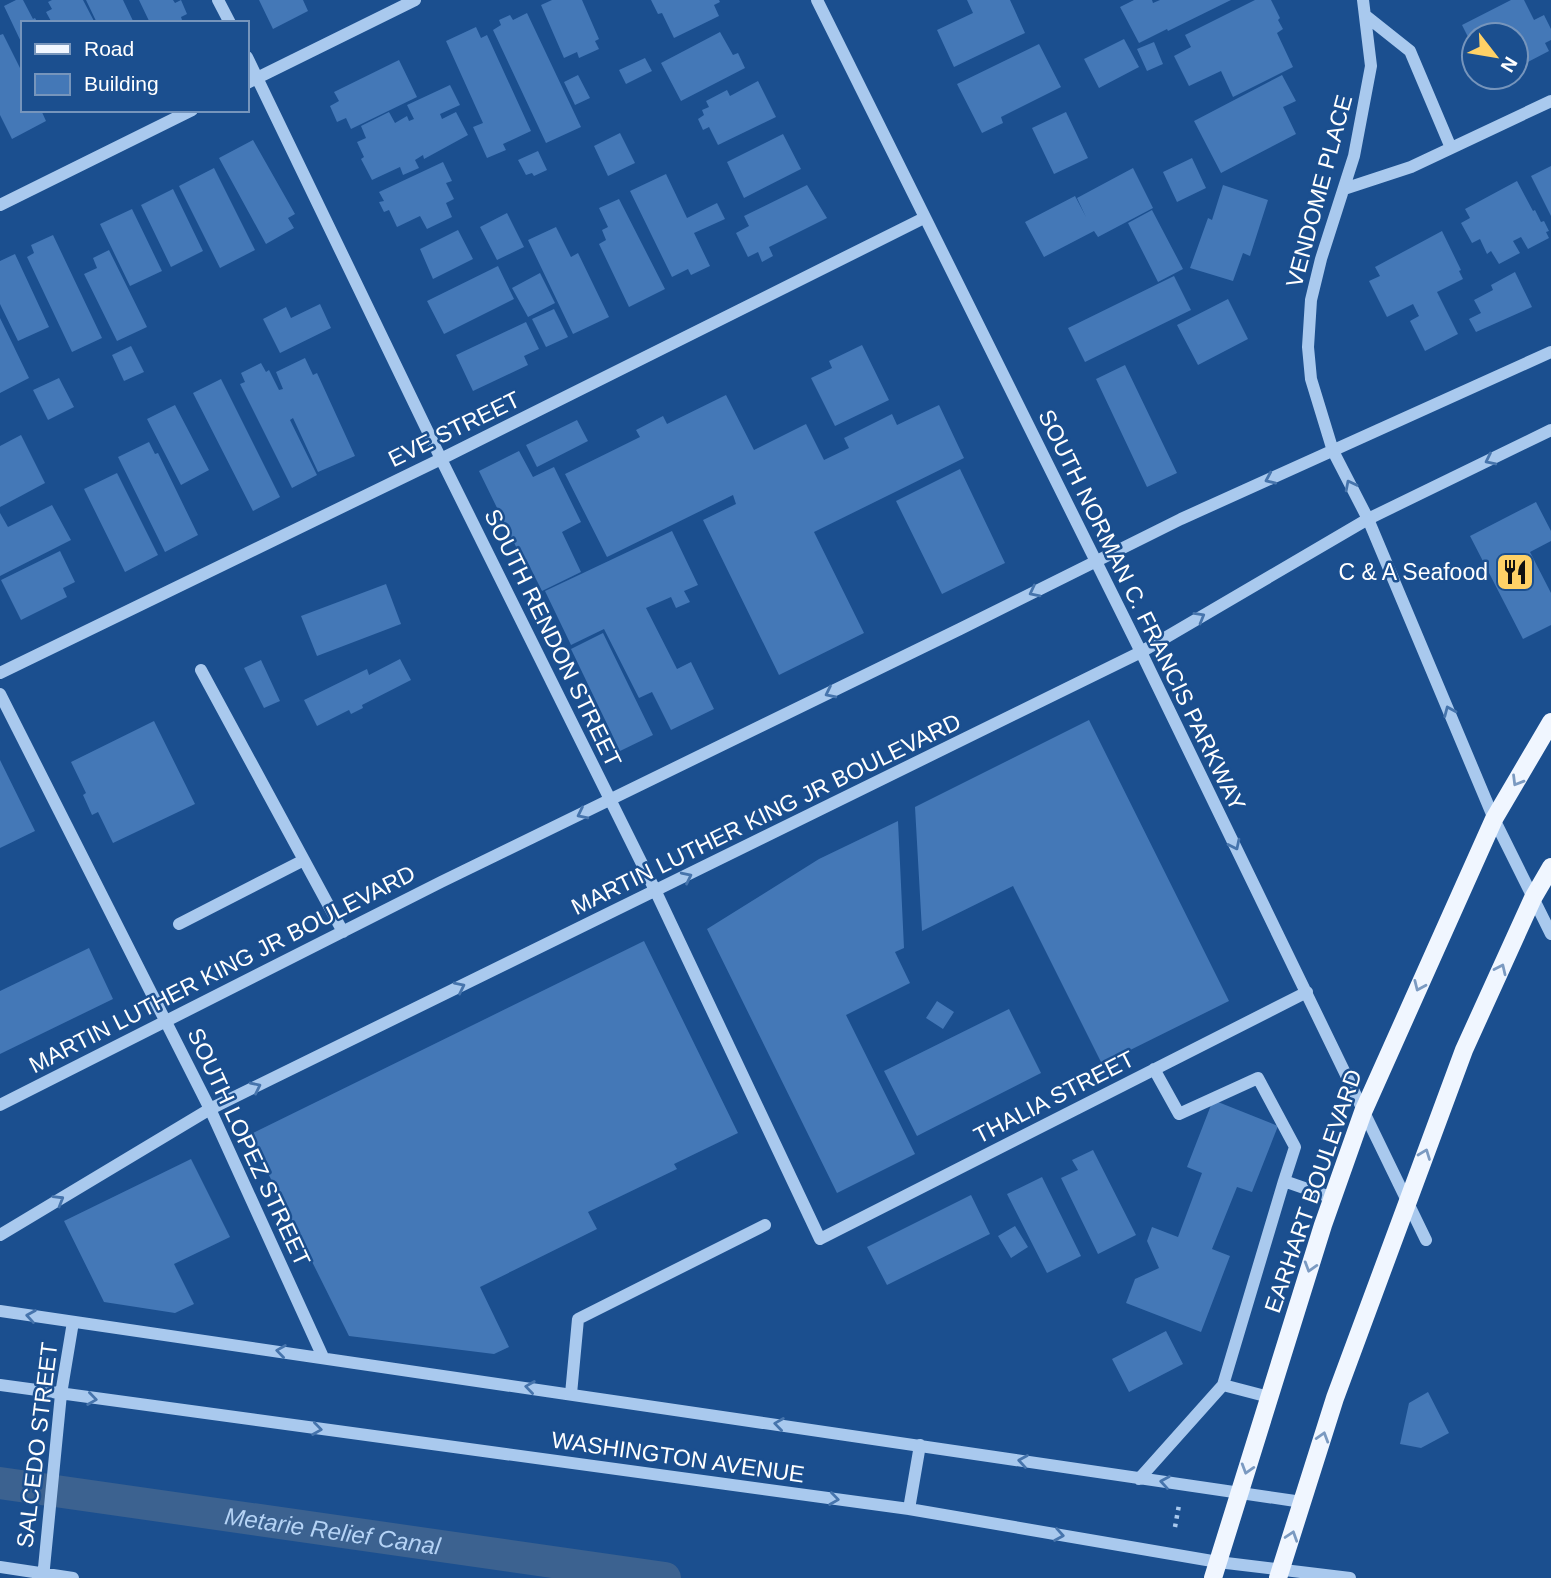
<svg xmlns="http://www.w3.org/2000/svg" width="1551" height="1578" font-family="Arial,sans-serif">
  <rect width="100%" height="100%" fill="#1b4f8f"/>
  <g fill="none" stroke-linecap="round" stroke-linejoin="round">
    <path stroke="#3c6290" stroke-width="32" id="s1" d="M0 1483 665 1578"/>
  </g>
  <path fill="#4478b7" d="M16 0H23L33 19 35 18 38 23H23V46L4 6Z
    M52 0H83L95 23H52L46 12 52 9 48 2Z
    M86 0H123L134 23H97Z
    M139 0H173L175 3 181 0 187 14 181 17 183 23H150Z
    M259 0H303L308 11 273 29Z
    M552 0H582L599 39 595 41 599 49 579 58 577 52 564 58 541 5Z
    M651 0H719L720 2 714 5 719 16 674 38 662 13 658 14Z
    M967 0H1010L1025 33 954 67 937 30 973 13Z
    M1134 0H1152L1153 3 1160 0H1231L1168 31 1167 29 1139 43 1120 7Z
    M1255 0H1271L1280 18 1278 20 1283 29 1277 33 1293 67 1233 97 1221 71 1189 86 1174 56 1191 47 1185 35Z
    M1511 0H1524L1534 20 1544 15 1551 29V40L1545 43 1549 51 1516 68V35H1474V49L1462 25Z
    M527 13 581 127 546 143 493 30 501 25 499 20 510 15 513 20Z
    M476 27 481 38 487 35 531 131 503 144 506 150 487 158 473 127 483 123 446 41Z
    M720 32 733 55 738 53 745 68 681 101 661 63Z
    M3 34 23 74V110H41L46 121 12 139 0 115V35Z
    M1124 39 1139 67 1099 88 1084 59Z
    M1154 42 1163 64 1147 71 1137 49Z
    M1039 44 1061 87 1001 117 1003 123 982 133 957 84Z
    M645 58 652 71 626 84 619 70Z
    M399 60 417 97 351 129 346 118 337 122 330 106 339 101 334 92Z
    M578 75 590 98 575 105 564 82Z
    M1282 75 1296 101 1283 107 1296 134 1221 173 1194 121Z
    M758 81 776 117 718 145 709 127 703 130 698 119 704 115 702 110 709 107 706 101 727 90 730 96Z
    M450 85 460 105 440 114 442 119 456 112 468 135 424 159 423 155 415 160 419 168 403 175 400 167 372 180 361 159 364 157 357 142 366 138 361 126 389 112 395 123 407 116 409 121 414 119 407 105Z
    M1066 112 1088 158 1054 174 1032 128Z
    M620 133 635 163 608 176 594 146Z
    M783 134 801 169 744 198 727 162Z
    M253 140 295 214 288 218 294 228 266 244 219 158Z
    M538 151 547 170 534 176 532 173 526 175 518 160Z
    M1192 158 1206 188 1177 202 1163 172Z
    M443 162 452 181 446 183 454 199 446 203 452 217 427 229 420 216 397 227 389 210 384 212 379 202 384 201 379 192Z
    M1551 166V216L1531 176Z
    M214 168 255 250 220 268 179 186Z
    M1133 168 1153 208 1098 237 1094 231 1044 257 1025 222 1075 196 1086 217 1077 198Z
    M666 174 687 218 717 203 725 219 694 233 710 266 691 275 688 269 672 277 630 191Z
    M1517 181 1533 211 1535 210 1541 222 1544 221 1549 231 1546 232 1549 238 1528 249 1521 237 1513 241 1520 253 1499 264 1491 251 1487 254 1480 239 1472 243 1461 223 1470 218 1465 209Z
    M807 185 827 218 769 247 773 256 762 262 758 252 748 257 736 233 749 226 744 216Z
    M1223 185 1268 200 1250 256 1243 253 1233 281 1190 268 1208 218 1212 220Z
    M173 189 203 251 171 267 141 205Z
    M619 199 665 289 629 307 599 244 606 240 602 230 608 227 599 208Z
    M132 209 162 271 130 286 100 224Z
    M1152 210 1183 269 1158 282 1128 223Z
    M507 213 524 247 497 260 480 227Z
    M556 227 571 257 578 253 609 317 573 334 528 240Z
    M458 230 473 259 433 279 420 249Z
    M1442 231 1461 270 1459 271 1463 279 1437 292 1458 334 1425 351 1410 321 1419 316 1413 304 1387 317 1369 281 1380 276 1375 267Z
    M53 235 102 338 72 352 27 257 34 253 31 245Z
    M109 250 147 327 117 341 84 274 97 268 93 258Z
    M15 254 49 327 18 341 0 304V261Z
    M498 266 514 299 444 334 427 301Z
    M1515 272 1532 307 1476 332 1469 319 1481 313 1474 300 1493 290 1491 285Z
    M540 273 555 303 528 317 512 288Z
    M1174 276 1191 310 1085 362 1068 328Z
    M1228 299 1248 339 1198 365 1177 325Z
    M320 304 331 328 280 353 263 319 286 307 291 318Z
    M554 309 568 337 546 347 532 319Z
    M0 318 29 378 0 393Z
    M526 322 539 349 524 356 528 365 473 391 456 355Z
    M862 345 889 400 835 426 811 378 832 368 829 361Z
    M131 346 144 372 124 381 112 355Z
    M305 358 313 375 317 373 355 456 318 472 293 418 290 420 317 475 292 488 240 384 245 382 241 373 261 363 266 372 269 370 279 390 283 389 276 372Z
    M1125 365 1177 473 1147 487 1096 379Z
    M59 378 74 407 48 420 33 390Z
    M221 379 280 497 253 511 193 393Z
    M726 395 754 450 806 424 824 460 849 448 844 438 892 414 897 425 939 405 964 458 814 532 864 633 779 675 703 520 736 504 733 495 607 557 565 474 640 437 636 430 663 416 667 424Z
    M175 405 209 470 181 485 147 419Z
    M577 420 588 441 537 467 526 445Z
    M21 435 45 483 0 507V446Z
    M149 442 155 454 158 453 198 535 165 552 118 457Z
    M519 451 533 477 554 467 581 522 562 532 581 572 542 591 526 559 523 561 479 471Z
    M960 469 1005 563 942 594 896 501Z
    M117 473 158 555 125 572 84 489Z
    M1536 502 1551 531V541L1530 552 1551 593V625L1523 639 1470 536Z
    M52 505 71 540 0 576V513L8 527Z
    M672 531 698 585 684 591 690 602 676 608 671 597 646 608 677 669 691 662 714 709 671 730 652 692 639 698 604 629 571 645 545 591Z
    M60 551 75 582 63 588 67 597 21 620 1 580Z
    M386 584 401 624 317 656 301 616Z
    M603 633 653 735 620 751 571 649Z
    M400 659 411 680 362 705 363 708 351 714 349 710 317 726 304 700 367 669 369 675Z
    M261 660 280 701 264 708 244 668Z
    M1089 720 1229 1001 1102 1064 1013 886 922 931 915 807Z
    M154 721 195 804 113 843 98 812 92 815 83 795 86 793 71 762Z
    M0 760 35 831 0 848Z
    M898 821 904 948 895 952 910 983 846 1015 915 1154 837 1193 707 929 819 859Z
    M644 941 738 1133 674 1164 677 1169 588 1212 597 1229 480 1287 509 1347 494 1354 349 1336 249 1135Z
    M89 948 113 999 0 1054V991Z
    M937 1001 954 1012 943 1029 926 1018Z
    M1009 1009 1041 1073 917 1136 884 1071Z
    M1213 1100 1278 1126 1252 1192 1237 1187 1212 1249 1230 1256 1201 1332 1126 1303 1135 1279 1159 1268 1147 1241 1152 1227 1178 1237 1202 1173 1187 1167Z
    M1093 1150 1136 1235 1098 1254 1061 1178 1078 1170 1072 1160Z
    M191 1159 230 1237 174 1264 194 1304 175 1313 104 1302 64 1221Z
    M1042 1177 1081 1256 1047 1273 1007 1194Z
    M971 1195 990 1234 887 1285 867 1247Z
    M1015 1226 1028 1247 1011 1258 998 1236Z
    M1166 1331 1183 1364 1129 1392 1112 1359Z
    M1428 1392 1449 1433 1421 1448 1400 1444 1409 1403Z"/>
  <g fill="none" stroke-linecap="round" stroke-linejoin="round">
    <path stroke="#a9c9ee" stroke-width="4.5" stroke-dasharray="3.5 5" stroke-linecap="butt" d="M1175 1527 1179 1505"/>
    <path stroke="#a9c9ee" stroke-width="12" d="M218 0 230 23
      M817 0 1141 652 1426 1240
      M1363 0 1371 66 1354 156 1321 259 1311 300 1308 347 1311 379 1333 451 1368 519 1494 819 1551 934
      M1366 16 1410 51 1451 148
      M247 57 441 459 656 892 820 1239 1307 992
      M247 83 415 0
      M1344 189 1411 167 1551 101
      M0 205 192 110
      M201 670 343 932
      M0 673 441 459 924 218
      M0 694 210 1109 323 1357
      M179 924 304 860
      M1154 1069 1179 1114 1258 1078 1295 1147 1284 1181 1333 1198
      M0 1105 441 882 960 629 1181 519 1551 352
      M0 1235 210 1109 1141 652 1368 519 1551 430
      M0 1311 1302 1502
      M0 1385 909 1509 1218 1562 1350 1578
      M1223 1385 1269 1397
      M571 1394 578 1319 765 1225
      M1139 1479 1223 1385 1284 1181
      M909 1509 920 1445
      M0 1567 73 1578
      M43 1578 61 1394 73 1322"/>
    <path stroke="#f0f6ff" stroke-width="18" d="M1213 1578 1323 1225 1363 1112 1494 819 1551 722
      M1278 1578 1335 1398 1464 1050 1533 898 1551 867"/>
  </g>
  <defs><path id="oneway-chevron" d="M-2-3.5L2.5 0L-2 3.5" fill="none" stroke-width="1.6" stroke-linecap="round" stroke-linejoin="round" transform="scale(1.75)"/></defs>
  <g stroke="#4674ac">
    <use href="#oneway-chevron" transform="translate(1490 460) rotate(154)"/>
    <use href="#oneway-chevron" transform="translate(1270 479) rotate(156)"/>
    <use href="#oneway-chevron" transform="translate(1350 485) rotate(-117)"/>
    <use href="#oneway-chevron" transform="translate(1034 592) rotate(153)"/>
    <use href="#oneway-chevron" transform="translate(1200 617) rotate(-30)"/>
    <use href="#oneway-chevron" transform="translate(830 693) rotate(154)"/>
    <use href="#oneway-chevron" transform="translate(1449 711) rotate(-113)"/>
    <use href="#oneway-chevron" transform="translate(582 814) rotate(154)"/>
    <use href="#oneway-chevron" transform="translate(1235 845) rotate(64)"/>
    <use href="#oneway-chevron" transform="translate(687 877) rotate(-26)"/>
    <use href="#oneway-chevron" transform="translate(460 987) rotate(-26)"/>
    <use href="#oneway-chevron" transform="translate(256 1087) rotate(-26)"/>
    <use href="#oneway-chevron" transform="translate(59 1200) rotate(-31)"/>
    <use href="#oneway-chevron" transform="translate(31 1316) rotate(-171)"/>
    <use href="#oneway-chevron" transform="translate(281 1351) rotate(-172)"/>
    <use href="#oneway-chevron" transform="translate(530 1387) rotate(-172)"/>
    <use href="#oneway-chevron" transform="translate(92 1399) rotate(8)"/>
    <use href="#oneway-chevron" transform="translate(779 1424) rotate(-172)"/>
    <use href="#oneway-chevron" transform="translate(317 1429) rotate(8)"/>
    <use href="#oneway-chevron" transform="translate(1023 1461) rotate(-171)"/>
    <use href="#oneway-chevron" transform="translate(1165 1482) rotate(-171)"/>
    <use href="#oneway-chevron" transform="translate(834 1499) rotate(8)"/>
    <use href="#oneway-chevron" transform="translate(1059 1535) rotate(10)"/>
  </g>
  <g stroke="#7b9ac1">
    <use href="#oneway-chevron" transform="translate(1517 781) rotate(121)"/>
    <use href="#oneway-chevron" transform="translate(1501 969) rotate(-65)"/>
    <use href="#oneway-chevron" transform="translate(1419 986) rotate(114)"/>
    <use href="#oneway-chevron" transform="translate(1425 1154) rotate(-69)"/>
    <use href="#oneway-chevron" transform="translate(1310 1267) rotate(107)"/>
    <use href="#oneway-chevron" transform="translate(1323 1437) rotate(-73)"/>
    <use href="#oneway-chevron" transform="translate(1247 1469) rotate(107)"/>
    <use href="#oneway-chevron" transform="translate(1292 1536) rotate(-72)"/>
  </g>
  <defs>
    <symbol id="restaurant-square" viewBox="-11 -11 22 22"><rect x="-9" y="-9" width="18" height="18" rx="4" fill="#ffd166" stroke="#1b4f8f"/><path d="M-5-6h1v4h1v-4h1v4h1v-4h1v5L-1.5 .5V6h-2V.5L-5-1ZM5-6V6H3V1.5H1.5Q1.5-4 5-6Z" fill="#111"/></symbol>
  </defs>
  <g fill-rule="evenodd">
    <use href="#restaurant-square" x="1493" y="550" width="44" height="44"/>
  </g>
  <g text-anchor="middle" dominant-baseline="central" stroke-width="5" stroke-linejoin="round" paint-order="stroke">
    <g font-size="23" fill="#fff" stroke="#1b4f8f">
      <text transform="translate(1319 191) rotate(-75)">VENDOME PLACE</text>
      <text transform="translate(454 429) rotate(-26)">EVE STREET</text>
      <text transform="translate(1142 610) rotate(64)">SOUTH NORMAN C. FRANCIS PARKWAY</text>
      <text transform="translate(553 638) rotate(64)">SOUTH RENDON STREET</text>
      <text transform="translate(766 814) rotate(-26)">MARTIN LUTHER KING JR BOULEVARD</text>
      <text transform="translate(222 969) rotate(-27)">MARTIN LUTHER KING JR BOULEVARD</text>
      <text transform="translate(1054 1097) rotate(-27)">THALIA STREET</text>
      <text transform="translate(249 1147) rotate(65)">SOUTH LOPEZ STREET</text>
      <text transform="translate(1313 1191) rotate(-71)">EARHART BOULEVARD</text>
      <text transform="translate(37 1445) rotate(-83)">SALCEDO STREET</text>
      <text transform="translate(678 1457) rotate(8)">WASHINGTON AVENUE</text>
    </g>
    <g font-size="23" fill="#fff" stroke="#1b4f8f" text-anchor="end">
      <text x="1488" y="572">C &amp; A Seafood</text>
    </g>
    <g font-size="24" font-style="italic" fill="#b5d3f5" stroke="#1b4f8f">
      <text stroke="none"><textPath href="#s1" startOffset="336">Metarie Relief Canal</textPath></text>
    </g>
  </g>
  <rect x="21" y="21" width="228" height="91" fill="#1b4f8f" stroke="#7695bc" stroke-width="2"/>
  <rect x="35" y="44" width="35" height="10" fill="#f0f6ff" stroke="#7695bc" stroke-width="2"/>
  <text x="84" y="56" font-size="21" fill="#ffffff">Road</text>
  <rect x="35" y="74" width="35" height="21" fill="#4478b7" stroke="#7695bc" stroke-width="2"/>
  <text x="84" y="91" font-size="21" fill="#ffffff">Building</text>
  <g transform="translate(1495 56) rotate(121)"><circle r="33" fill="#1b4f8f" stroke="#7695bc" stroke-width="2"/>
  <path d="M0-5L12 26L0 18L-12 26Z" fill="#ffd166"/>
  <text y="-10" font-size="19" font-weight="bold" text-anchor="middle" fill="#ffffff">N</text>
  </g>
</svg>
